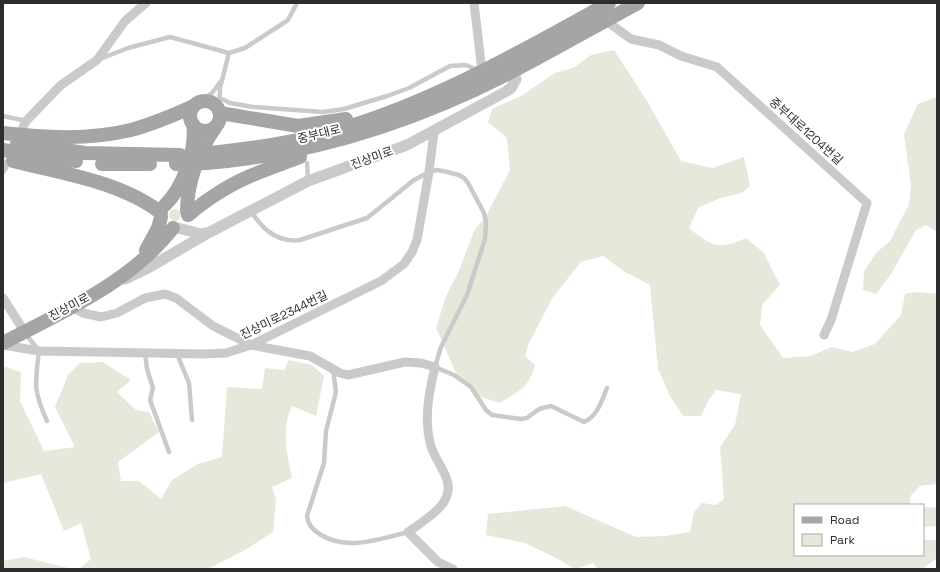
<svg xmlns="http://www.w3.org/2000/svg" width="940" height="572" font-family="'Space Grotesk','Noto Sans KR',sans-serif">
  <rect width="100%" height="100%" fill="#fff"/>
  <path fill="#e4e9dc" d="M614 50 647 101 681 161 712 168 744 157 750 186 742 193 720 198 698 208 689 228C712 246 717 251 746 238L764 253 780 285 762 305 760 325 783 358 811 356 831 347 852 352 875 344 901 315 905 294 917 292 937 294V484L920 486 911 495 910 505H795V555H923V540H937V558L925 567V569H598L593 563 575 569 556 558 525 543 486 535 488 514 565 506 636 537 665 536 690 532 694 512 702 503 716 505 724 499 720 447 735 425 741 394 716 390 709 400 701 416H683L670 396 658 369 650 285 625 272 603 256 581 262 553 297 529 343 525 356 535 365C529 388 518 392 499 403L478 396 459 380 436 328 446 296 459 271 474 231 486 216 510 170 507 138 488 122 492 109 521 96 555 73 573 68 591 55Z
    M937 97V232L926 225 916 230 891 274 876 294 863 290 864 271 877 252 890 241 909 204 911 185 904 134 918 104Z
    M169 215a6 6 0 1 1 12 0a6 6 0 1 1-12 0Z
    M289 360 312 365 324 376 316 416 292 406C281 429 287 454 292 478L272 487 276 500 273 532 245 550 208 569H79L91 559 81 523 64 531 41 474 3 483V366L21 372 20 401 44 451 75 447 55 407 68 375 80 363 103 362 131 380 117 392 136 410 149 412 159 432 118 462 121 481H139L161 499 172 480 198 464 222 457 227 387 262 389 265 368 284 370Z
    M925 507 937 508V526L923 527V508Z
    M24 557 72 569H3V561Z"/>
  <g fill="none" stroke-linecap="round" stroke-linejoin="round">
    <path stroke="#cacaca" stroke-width="4.5" d="M100 59 128 48 170 37 229 53 245 48 282 24 288 20 297 3
      M220 98 230 103 253 107 323 112 344 109 387 96 409 88 450 66 466 65 478 70
      M198 103 212 93 221 81
      M219 110 220 88 229 53
      M3 116 26 121
      M307 163 308 180
      M251 211C262 229 278 243 300 240L367 218 414 180 429 172 436 170 443 171 459 175 464 178 468 183 484 213 486 222 485 239 467 295 441 347 435 367 454 375 471 387 486 410 492 415 521 419 527 418 539 409 551 406 584 422C597 417 602 400 607 388
      M25 333 39 351C35 384 33 390 47 421
      M145 353 147 369 153 388 150 400 169 452
      M177 354 189 383 192 420
      M333 369 336 392 326 431 324 463 307 516C308 525 313 530 321 535 348 551 380 539 408 532"/>
    <path stroke="#cacaca" stroke-width="9" d="M474 3 482 71
      M605 20 631 39 659 45 681 56 717 67 867 203 831 320 824 335
      M23 127 26 121 61 85 97 60 125 21 146 3
      M3 169 5 164
      M3 298 24 331
      M71 306 83 313 101 317 117 313 145 298 165 294 176 298 213 326 251 345 310 356 340 373 348 375 405 362 421 363 435 367C429 392 424 418 430 443 433 455 441 465 446 477 457 503 426 519 408 532L438 562 453 569
      M3 345 39 351 204 354 226 353 251 345 381 281 404 264 412 252 417 240 429 172 434 132"/>
    <path stroke="#cacaca" stroke-width="11" d="M178 228 201 234 210 232 308 181 407 145 507 91 511 88 516 79 511 65
      M125 279 148 268 208 233"/>
    <path stroke="#a5a5a5" stroke-width="14" d="M190 116a15 15 0 1 1 30 0a15 15 0 1 1-30 0Z
      M220 113 298 126 346 119
      M3 133C46 138 89 140 131 130 153 124 174 115 194 106
      M17 143 85 153 180 155
      M3 150 76 161
      M210 153C253 148 296 143 338 130 434 102 522 51 609 3
      M13 161C61 173 122 182 161 213
      M207 163C315 154 419 120 515 70 557 48 597 25 638 3
      M102 164H150
      M165 205C183 188 197 149 193 124
      M187 211C187 183 199 150 215 128
      M188 215C199 206 211 197 223 190 247 175 274 167 300 157
      M146 250 158 228 161 217
      M3 343C64 311 130 283 173 228"/>
    <path stroke="#a5a5a5" stroke-width="14" d="M176 164 207 163"/>
  </g>
  <g text-anchor="middle" dominant-baseline="central" stroke-width="4" stroke-linejoin="round" paint-order="stroke">
    <g font-size="12" fill="#2d2d2d" stroke="#fff">
      <text transform="translate(806 131) rotate(42)">중부대로1204번길</text>
      <text transform="translate(319 134) rotate(-14)">중부대로</text>
      <text transform="translate(372 158) rotate(-20)">진상미로</text>
      <text transform="translate(69 307) rotate(-28)">진상미로</text>
      <text transform="translate(284 315) rotate(-26)">진상미로2344번길</text>
    </g>
  </g>
  <rect width="940" height="572" fill="none" stroke="#2d2d2d" stroke-width="8"/>
  <rect x="794" y="504" width="130" height="52" fill="#ffffff" stroke="#ababab"/>
  <rect x="802" y="517" width="20" height="6" fill="#a5a5a5" stroke="#ababab"/>
  <text x="830" y="524" font-size="12" fill="#2d2d2d">Road</text>
  <rect x="802" y="534" width="20" height="12" fill="#e4e9dc" stroke="#ababab"/>
  <text x="830" y="544" font-size="12" fill="#2d2d2d">Park</text>
</svg>
